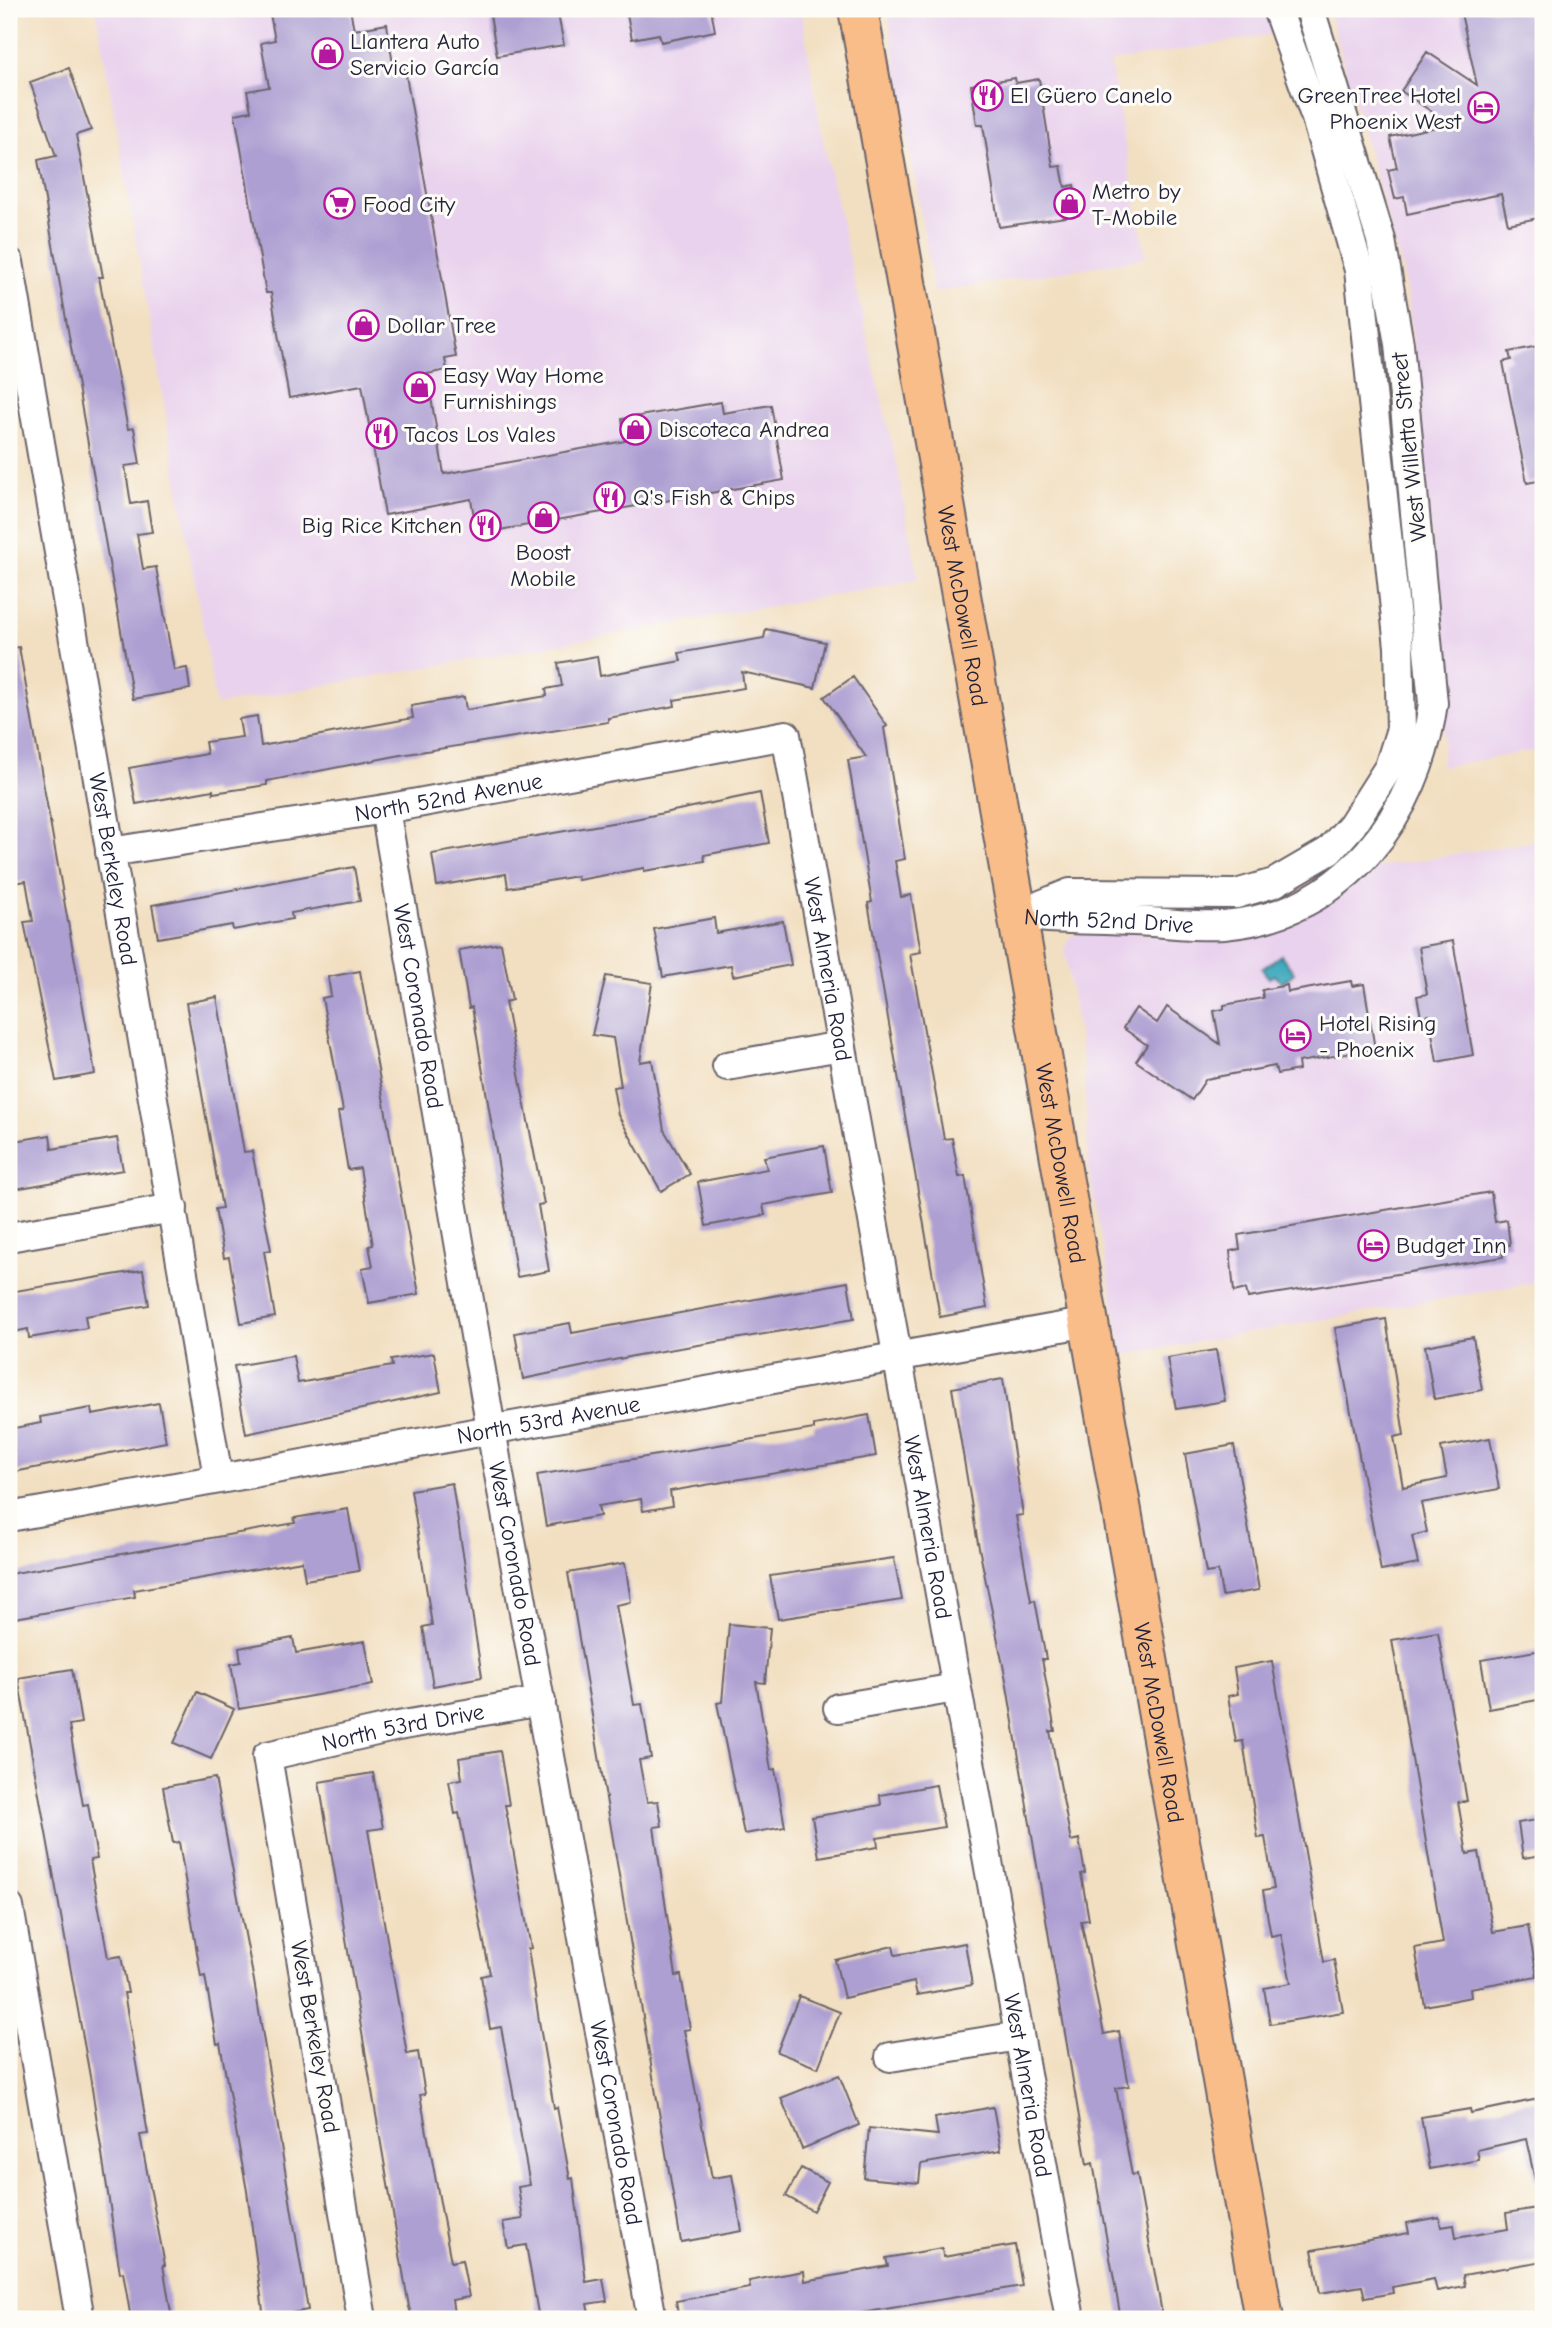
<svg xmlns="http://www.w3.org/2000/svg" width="1552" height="2328" font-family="'Comic Neue',sans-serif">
  <rect width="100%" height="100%" fill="#fdfcf7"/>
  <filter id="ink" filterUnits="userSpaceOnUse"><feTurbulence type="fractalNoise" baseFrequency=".0143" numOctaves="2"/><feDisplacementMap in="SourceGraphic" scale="14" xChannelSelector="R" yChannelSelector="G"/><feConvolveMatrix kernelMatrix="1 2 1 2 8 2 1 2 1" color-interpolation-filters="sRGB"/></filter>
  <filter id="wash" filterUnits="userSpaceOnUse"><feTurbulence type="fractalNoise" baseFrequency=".00686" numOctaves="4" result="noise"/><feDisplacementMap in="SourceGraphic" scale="28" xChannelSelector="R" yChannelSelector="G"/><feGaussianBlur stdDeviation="1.57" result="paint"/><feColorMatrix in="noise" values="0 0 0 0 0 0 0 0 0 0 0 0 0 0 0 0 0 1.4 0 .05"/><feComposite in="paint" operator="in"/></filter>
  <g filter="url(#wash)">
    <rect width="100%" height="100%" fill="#f2dfc1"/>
    <path fill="#e9d2ed" d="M96 9H801L823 141 900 481 918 580 216 705Z
      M887 9H1269L1279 33 1110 62 1146 258 934 292Z
      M1328 9H1543V749L1441 767 1447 697 1410 313 1403 272Z
      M1543 840V1281L1123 1355 1089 1171 1084 1068 1065 951 1068 938 1088 929 1218 939 1239 937 1258 933 1327 902 1377 867Z"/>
    <path fill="#3ca9bc" stroke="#2f667c" stroke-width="2" d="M1281 955 1294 973 1282 983 1275 975 1269 978 1262 969Z"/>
    <g id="blocks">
      <path fill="#ad9fd2" d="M269 9H350L354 30 387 24 393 65 404 64 456 357 445 359 447 370 427 374 444 474 625 441 622 419 721 402 723 413 771 405 784 480 477 534 471 499 385 515 362 385 289 398 271 293H266L235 114 251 111 247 91 269 87 261 43 275 40Z
        M489 9H557L564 45 497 56Z
        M626 9H711L715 31 661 42 659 34 632 39Z
        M1460 9H1543V217L1508 224 1501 194 1407 214 1404 197 1395 199 1388 170 1397 168 1390 137 1450 124 1401 91 1427 52 1477 85Z
        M69 68 91 130 76 135 103 277H99L114 359 128 429 134 428 140 464 125 466 131 504 147 501 152 532 137 534 143 569 156 567 174 670 187 668 190 689 133 699 38 160 56 156 30 82Z
        M1015 78 1016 83 1039 79 1053 167 1061 166 1065 187 1074 185 1079 215 999 227 983 125H977L971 85Z
        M1543 345V480L1527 483 1503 362 1511 360 1509 352Z
        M766 629 825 642 815 688 742 672 744 688 674 700 675 706 608 718V722L401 755 267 781V785L213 793V790L136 804 129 768 207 754 205 742 242 737 239 719 257 716 261 746 413 718 411 706 464 697 466 710 547 696 546 689 562 686 558 663 597 656 600 676 681 661 679 653 764 638Z
        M19 647 95 1074 56 1081 24 922 33 921 26 881 9 884V648Z
        M853 677 887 726 884 728 905 859 895 861 901 897 911 895 921 952 910 954 944 1139 952 1138 959 1177 965 1176 987 1308 940 1317 868 903 872 902 848 760 866 757 824 697Z
        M760 793 769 843 704 855 705 861 644 871V868L578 880 577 876 508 888 506 874 437 886 432 854 635 819Z
        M354 867 360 901 291 913 292 919 233 930 232 925 158 938 152 905Z
        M714 918 716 933 783 921 791 965 733 976 731 965 663 977 654 929Z
        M1453 941 1473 1055 1437 1062 1429 1015 1421 1017 1417 996 1427 994 1419 947Z
        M501 943 512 1000 505 1002 544 1204 538 1205 549 1271 517 1277 472 1007 469 1008 459 950Z
        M360 971 419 1294 369 1303 362 1268 373 1266 369 1246 373 1245 360 1168 348 1170 338 1112 343 1111 322 998 331 996 328 977Z
        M606 976 652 983 640 1062 652 1060 664 1130 690 1174 661 1191 618 1115 613 1087 621 1086 613 1038 592 1035Z
        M1351 981 1352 986 1364 984 1375 1049 1298 1062 1299 1070 1277 1074 1275 1066 1206 1079 1192 1100 1136 1061 1147 1045 1123 1028 1136 1008 1157 1023 1167 1007 1220 1044 1214 1011 1224 1009V1005L1263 998 1262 990 1287 985 1288 992Z
        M217 997 244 1152 252 1151 271 1250 264 1251 275 1317 241 1323 229 1257 224 1258 215 1209 222 1208 186 1003Z
        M50 1135 52 1149 117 1138 123 1170 9 1190V1142Z
        M824 1146 832 1193 763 1205 765 1215 706 1226 698 1182 767 1169 764 1157Z
        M1491 1192 1495 1222 1507 1220 1510 1245 1502 1246 1503 1257 1248 1298 1246 1289 1234 1292 1230 1251 1240 1249 1238 1235Z
        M143 1270 149 1305 85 1316 87 1328 29 1338 28 1329 9 1333V1292Z
        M848 1282 854 1319 638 1355 523 1379 515 1333 570 1323 572 1333Z
        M1386 1319 1404 1435 1394 1437 1403 1487 1447 1478 1441 1447 1490 1438 1499 1489 1421 1503 1427 1532 1412 1536 1418 1564 1381 1571 1335 1328Z
        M1473 1337 1482 1390 1434 1399 1425 1346Z
        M1216 1350 1225 1401 1176 1409 1167 1358Z
        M434 1353 441 1392 246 1434 234 1366 293 1356 298 1383 392 1366 391 1360Z
        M1003 1379 1023 1515 1016 1516 1031 1601 1035 1600 1046 1659H1042L1055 1731H1050L1071 1841 1079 1839 1085 1873 1081 1874 1089 1920 1081 1921 1104 2034 1119 2031 1129 2086 1116 2088 1132 2175 1137 2174 1163 2319H1121L1093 2163 1087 2165 1006 1680 977 1538 952 1388Z
        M159 1403 166 1442 9 1473V1429L41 1423 40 1417 91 1408 92 1415Z
        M869 1415 876 1456 670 1491 672 1506 643 1511 641 1499 598 1506 600 1516 546 1526 537 1475 814 1429V1425Z
        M1234 1445 1259 1590 1222 1596 1218 1571 1206 1573 1185 1454Z
        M452 1483 482 1677 433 1686 423 1627 432 1625 411 1490Z
        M348 1509 359 1571 305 1580 302 1561 134 1590 135 1597 9 1619V1574L295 1523 294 1518Z
        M894 1558 902 1600 778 1619 770 1576Z
        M625 1563 631 1602 616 1605 634 1705 642 1704 651 1758 639 1760 647 1802 658 1801 662 1826 654 1827 676 1976 681 1975 690 2029 684 2030 712 2178 732 2175 742 2231 681 2242 568 1573Z
        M729 1624 770 1628 765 1683 756 1682 771 1770 775 1769 785 1827 744 1834 717 1703 722 1702Z
        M1438 1632 1467 1801 1458 1802 1467 1854 1479 1852 1493 1932 1528 1926 1537 1976 1470 1988 1471 1997 1425 2006 1415 1948 1443 1943 1392 1640Z
        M293 1638 296 1653 365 1641 373 1685 239 1709 231 1664 241 1662 239 1648Z
        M1543 1650V1699L1489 1709 1481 1660Z
        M1272 1661 1324 1962 1334 1960 1343 2012 1270 2024 1264 1988 1291 1983 1281 1934 1271 1936 1263 1891 1274 1889 1265 1837 1258 1838 1243 1741 1236 1742 1228 1696 1238 1694 1234 1668Z
        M72 1669 81 1723 69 1725 83 1805 88 1804 97 1859 90 1860 105 1941 108 1958 121 1956 128 1993H124L148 2134 140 2135 165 2265H163L172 2319H131L123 2272 120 2273 91 2082 18 1678Z
        M197 1692 234 1709 211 1759 174 1743Z
        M500 1751 509 1805H505L531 1948 528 1949 539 2021 554 2108 557 2107 570 2179 573 2178 586 2282 603 2279 607 2301 587 2304 590 2319H539L526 2245 508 2248 503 2222 523 2219 518 2187 530 2185 501 2027 490 2029 481 1976 490 1974 459 1813 455 1814 449 1781 462 1779 459 1758Z
        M373 1773 383 1828 368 1830 407 2054 418 2052 425 2094 420 2095 451 2262 462 2260 469 2297 452 2300 455 2319H413L409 2307 319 1782Z
        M215 1778 254 1981 308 2310 264 2318 247 2191 220 2043 217 2044 205 1976 201 1977 179 1842 173 1843 163 1787Z
        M936 1785 944 1827 877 1838 878 1847 819 1857 812 1817 881 1805 880 1795Z
        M1543 1819V1855L1523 1858 1518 1823Z
        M965 1943 972 1985 917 1995 914 1982 844 1998 835 1960 893 1946 895 1955Z
        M799 1996 840 2012 818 2068 777 2052Z
        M839 2075 859 2125 802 2149 781 2098Z
        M1543 2098V2179L1535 2180 1526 2139 1477 2150 1479 2160 1430 2169 1421 2117 1470 2109 1471 2113Z
        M993 2107 1001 2150 921 2164 919 2183 864 2178 869 2128 938 2135 935 2118Z
        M801 2168 828 2182 813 2211 786 2196Z
        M1543 2207V2261L1463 2275 1465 2286 1437 2291 1434 2279 1392 2287 1393 2293 1365 2298 1362 2286 1320 2293 1312 2250 1409 2233 1407 2223 1439 2217 1441 2227 1454 2225 1456 2238 1508 2229 1506 2213Z
        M1015 2245 1022 2286 826 2319H679L676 2301 750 2288 749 2281 804 2271 805 2281 888 2266 886 2258 942 2248 943 2257Z"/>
    </g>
  </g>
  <g filter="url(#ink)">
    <use href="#blocks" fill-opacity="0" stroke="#6b646a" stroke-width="2"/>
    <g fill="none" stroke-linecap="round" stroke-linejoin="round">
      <defs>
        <g id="minor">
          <path id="s1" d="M9 262 218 1477"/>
          <path id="s2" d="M385 809 496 1458 652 2319"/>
          <path id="s3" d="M110 852 385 809 786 735 1070 2319"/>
          <path id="s4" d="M1016 915C1056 920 1093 919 1133 921 1164 922 1194 927 1224 925 1345 915 1418 815 1433 703L1399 344 1381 240 1310 9"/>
          <path d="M1016 915 1070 893 1236 894 1274 883 1329 851 1352 825 1389 767 1401 729 1399 647 1359 270 1316 118 1277 9"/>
          <path d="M727 1066 841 1046"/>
          <path d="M9 1237 173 1208"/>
          <path id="s5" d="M9 1517 1089 1322"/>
          <path d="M838 1708 956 1688"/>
          <path d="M9 1907 80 2319"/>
          <path d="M890 2057 1019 2036"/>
          <path id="s6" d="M362 2319 267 1756 398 1726 541 1701"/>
        </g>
        <g id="primary">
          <path id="s7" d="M858 9 1264 2319"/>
        </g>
      </defs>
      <use href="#minor" stroke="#6b646a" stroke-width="32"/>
      <use href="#primary" stroke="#6b646a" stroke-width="42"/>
      <use href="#minor" stroke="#fff" stroke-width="28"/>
      <use href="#primary" stroke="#f8bd89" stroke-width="38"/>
    </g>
  </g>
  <defs>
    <symbol id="shop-ring" viewBox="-11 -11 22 22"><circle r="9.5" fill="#fdfcf7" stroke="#b5179e" stroke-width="1.5"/><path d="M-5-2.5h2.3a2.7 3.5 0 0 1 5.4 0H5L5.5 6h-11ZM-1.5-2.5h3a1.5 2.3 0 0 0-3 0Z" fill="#b5179e"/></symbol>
    <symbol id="restaurant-ring" viewBox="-11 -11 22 22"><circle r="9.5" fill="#fdfcf7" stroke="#b5179e" stroke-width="1.5"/><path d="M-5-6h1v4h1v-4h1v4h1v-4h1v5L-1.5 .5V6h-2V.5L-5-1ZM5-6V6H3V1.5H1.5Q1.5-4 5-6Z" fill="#b5179e"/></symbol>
    <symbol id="hotel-ring" viewBox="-11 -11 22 22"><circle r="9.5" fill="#fdfcf7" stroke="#b5179e" stroke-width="1.5"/><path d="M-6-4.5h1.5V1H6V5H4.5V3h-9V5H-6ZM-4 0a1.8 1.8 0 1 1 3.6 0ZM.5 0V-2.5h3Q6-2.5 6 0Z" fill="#b5179e"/></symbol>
    <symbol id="supermarket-ring" viewBox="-11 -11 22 22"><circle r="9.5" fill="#fdfcf7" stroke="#b5179e" stroke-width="1.5"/><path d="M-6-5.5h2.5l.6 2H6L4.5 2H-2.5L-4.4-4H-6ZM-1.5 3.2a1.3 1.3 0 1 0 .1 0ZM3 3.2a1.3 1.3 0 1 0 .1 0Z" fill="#b5179e"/></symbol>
  </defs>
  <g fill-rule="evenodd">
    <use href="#shop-ring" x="310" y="36" width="35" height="35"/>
    <use href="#restaurant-ring" x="970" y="78" width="35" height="35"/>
    <use href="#hotel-ring" x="1466" y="90" width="35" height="35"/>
    <use href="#supermarket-ring" x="322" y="186" width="35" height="35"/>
    <use href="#shop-ring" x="1052" y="186" width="35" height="35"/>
    <use href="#shop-ring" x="346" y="308" width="35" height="35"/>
    <use href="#shop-ring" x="402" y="370" width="35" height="35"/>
    <use href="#shop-ring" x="618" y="412" width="35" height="35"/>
    <use href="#restaurant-ring" x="364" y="416" width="35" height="35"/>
    <use href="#restaurant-ring" x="592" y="480" width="35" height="35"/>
    <use href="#shop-ring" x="526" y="500" width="35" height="35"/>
    <use href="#restaurant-ring" x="468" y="508" width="35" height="35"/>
    <use href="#hotel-ring" x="1278" y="1018" width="35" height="35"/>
    <use href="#hotel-ring" x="1356" y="1228" width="35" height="35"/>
  </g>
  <g text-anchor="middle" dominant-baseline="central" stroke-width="6" stroke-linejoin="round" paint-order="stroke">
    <g font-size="23" fill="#22223b" stroke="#fdfcf7" text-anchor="start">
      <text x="350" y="41">Llantera Auto<tspan x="350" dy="26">Servicio García</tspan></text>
      <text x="1010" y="95">El Güero Canelo</text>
      <text x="1461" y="95" text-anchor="end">GreenTree Hotel<tspan x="1461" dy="26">Phoenix West</tspan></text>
      <text x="1092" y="191">Metro by<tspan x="1092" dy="26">T-Mobile</tspan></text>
      <text x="363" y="204">Food City</text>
      <text x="387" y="325">Dollar Tree</text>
      <text x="443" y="375">Easy Way Home<tspan x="443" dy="26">Furnishings</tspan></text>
      <text x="659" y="429">Discoteca Andrea</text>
      <text x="404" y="434">Tacos Los Vales</text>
      <text x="633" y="497">Q's Fish &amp; Chips</text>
      <text x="462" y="525" text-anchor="end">Big Rice Kitchen</text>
      <text x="543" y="552" text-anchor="middle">Boost<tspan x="543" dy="26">Mobile</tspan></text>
      <text x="1319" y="1023">Hotel Rising<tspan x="1319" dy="26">- Phoenix</tspan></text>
      <text x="1396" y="1245">Budget Inn</text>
    </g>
    <g font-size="23" fill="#22223b" stroke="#fdfcf7">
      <text transform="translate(1409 447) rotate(-96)">West Willetta Street</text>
      <text stroke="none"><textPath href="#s7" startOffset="606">West McDowell Road</textPath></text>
      <text stroke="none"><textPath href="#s3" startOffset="343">North 52nd Avenue</textPath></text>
      <text stroke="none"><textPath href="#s1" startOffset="616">West Berkeley Road</textPath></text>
      <text stroke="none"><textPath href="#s4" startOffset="93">North 52nd Drive</textPath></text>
      <text stroke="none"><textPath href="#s3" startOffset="924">West Almeria Road</textPath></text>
      <text stroke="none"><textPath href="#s2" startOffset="200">West Coronado Road</textPath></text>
      <text stroke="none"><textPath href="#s7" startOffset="1172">West McDowell Road</textPath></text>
      <text stroke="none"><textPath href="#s5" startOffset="548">North 53rd Avenue</textPath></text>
      <text stroke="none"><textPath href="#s3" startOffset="1491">West Almeria Road</textPath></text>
      <text stroke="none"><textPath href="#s2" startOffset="766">West Coronado Road</textPath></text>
      <text stroke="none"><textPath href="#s7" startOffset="1740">West McDowell Road</textPath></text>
      <text stroke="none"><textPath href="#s6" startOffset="710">North 53rd Drive</textPath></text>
      <text transform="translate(315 2037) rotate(80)">West Berkeley Road</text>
      <text stroke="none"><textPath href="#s3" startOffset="2058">West Almeria Road</textPath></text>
      <text stroke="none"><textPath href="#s2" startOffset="1334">West Coronado Road</textPath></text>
    </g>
  </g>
  <rect width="1552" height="2328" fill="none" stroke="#fdfcf7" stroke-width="35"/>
</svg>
